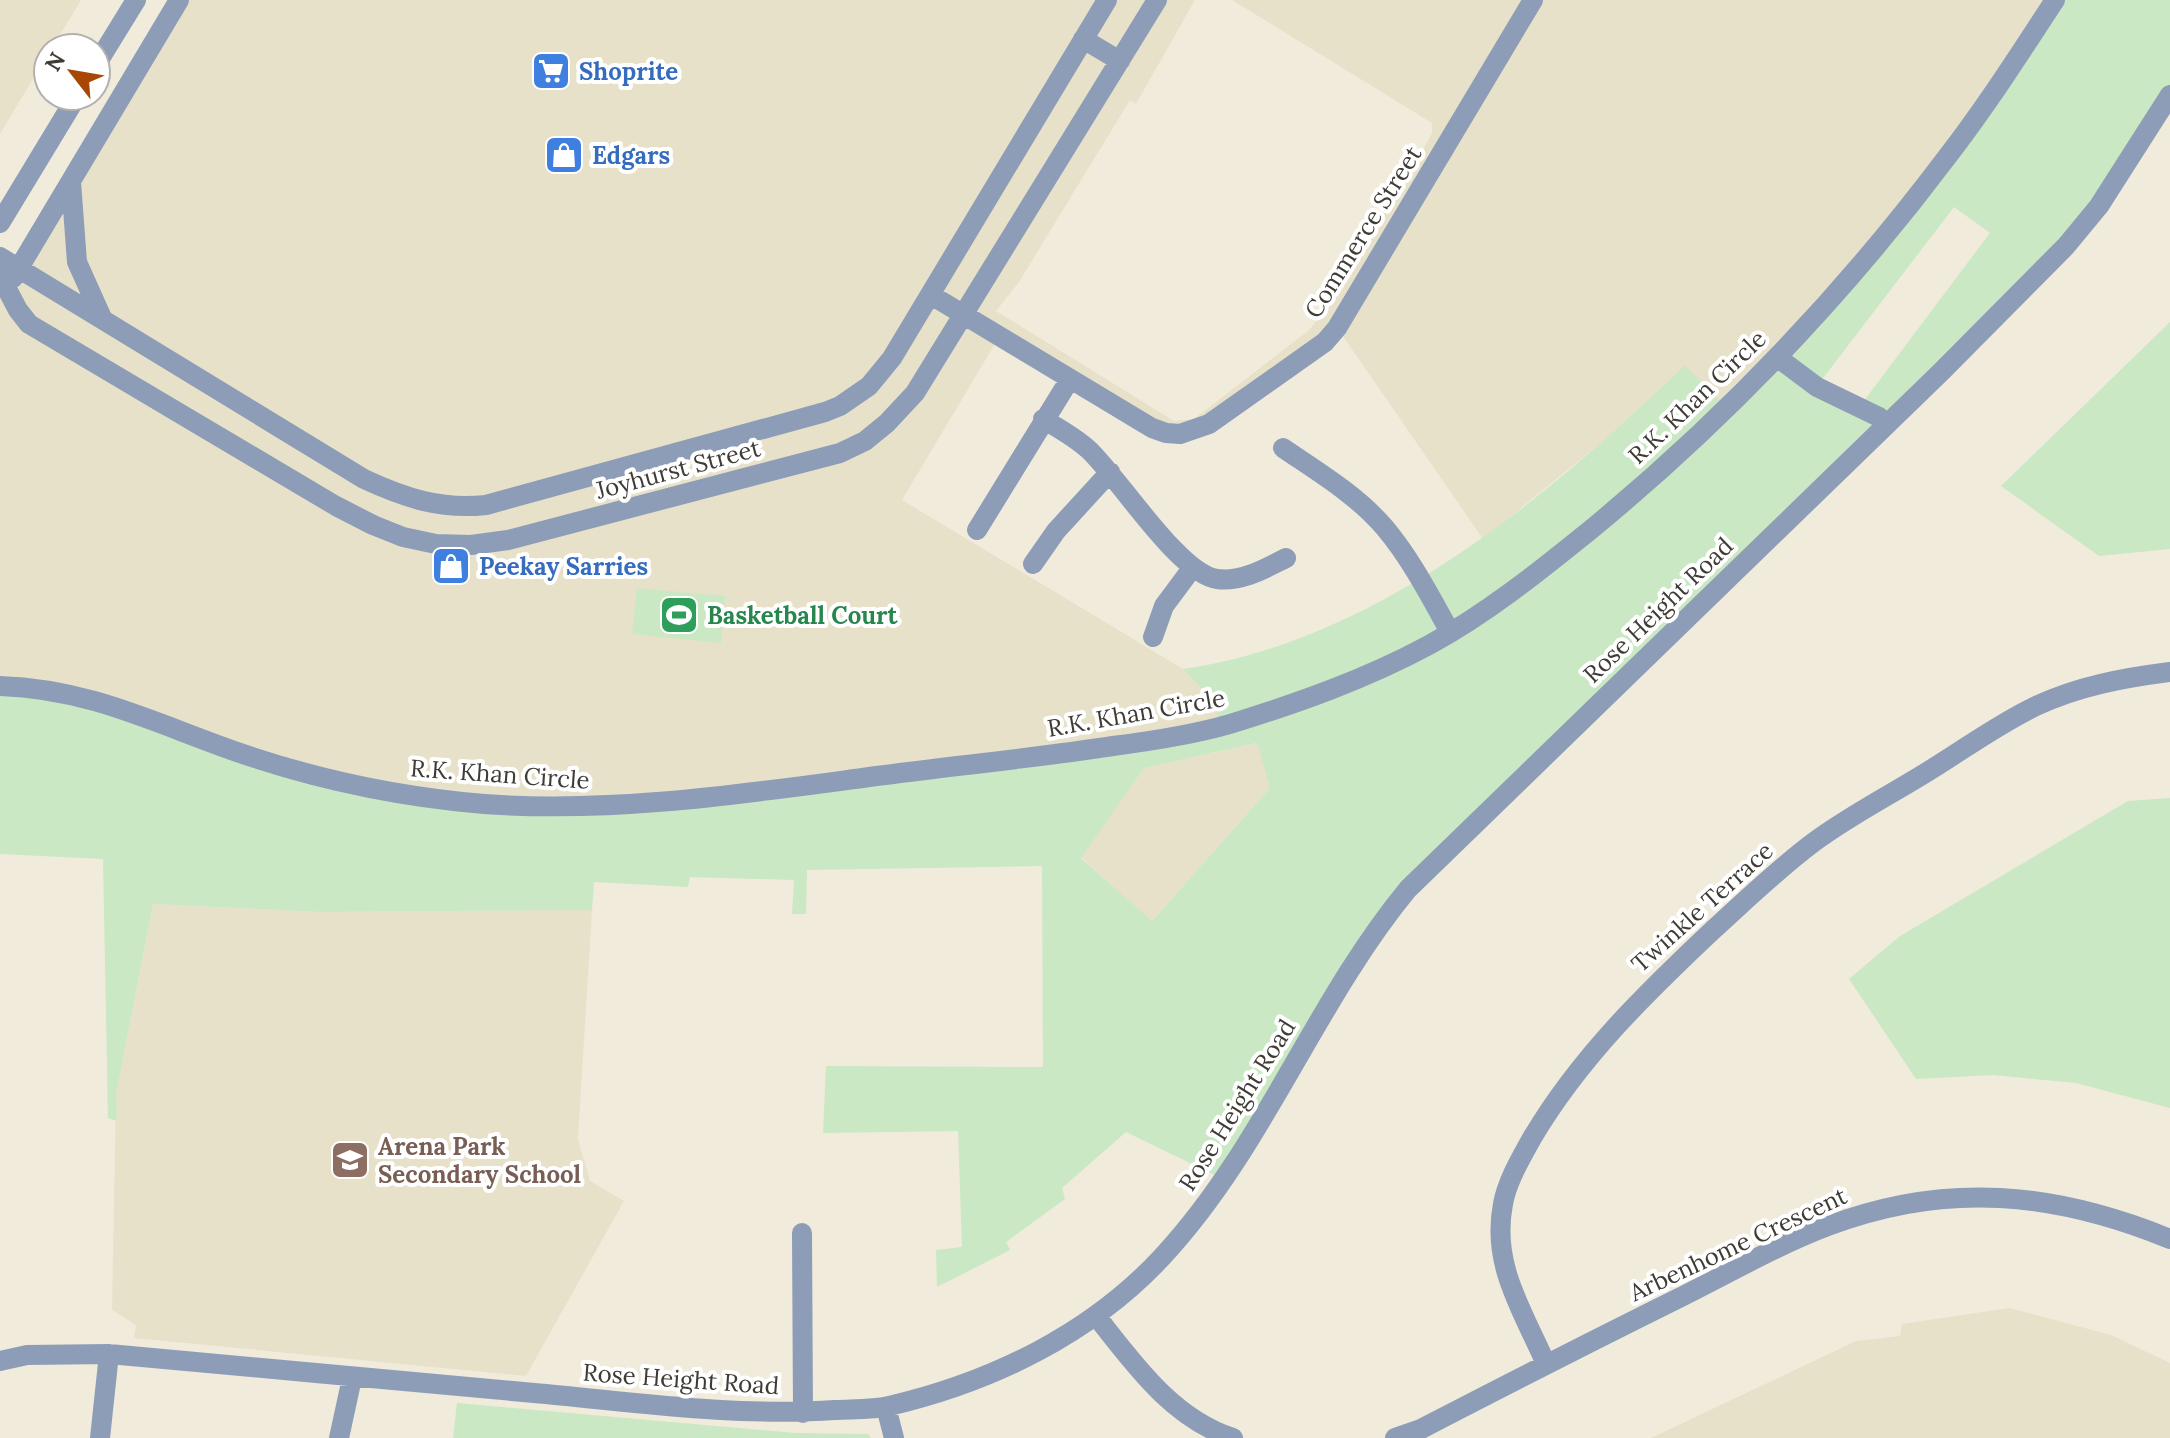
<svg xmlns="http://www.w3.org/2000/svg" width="2170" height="1438" font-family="Lora,serif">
  <rect width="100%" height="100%" fill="#f0ebdb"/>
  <path fill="#e8e1ca" d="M0 0H81L52 48H48V54L0 134Z
    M180 0H1195L1136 104 1130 100 1019 282 996 311 1174 421 1194 419 1309 330 1338 294 1361 246 1416 163 1432 133V123L1232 0H2053L1952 149 1727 408 1684 366 1623 425 1483 539 1338 329 1180 434 999 337 902 500 1183 669 1213 701 1222 725 689 798 418 795 0 685V292Z
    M1258 743 1270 788 1151 922 1081 857 1144 768Z
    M153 904 320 912 592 910 578 1139 590 1181 624 1201 526 1376 134 1338 136 1325 112 1310 116 1095Z
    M2009 1308 2111 1335 2170 1363V1438H1651L1856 1341 1900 1336 1902 1324Z"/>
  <path fill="#cae8c4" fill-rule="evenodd" d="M2053 0H2170V96L2100 206 1408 891 1225 1180 1126 1132 1062 1188 1065 1199 1006 1242 1010 1250 937 1287 936 1250 962 1247 958 1131 823 1133 826 1066 1043 1067 1042 866 807 870 806 914H792L794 880 690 877 688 887 594 882 592 910 320 912 153 904 116 1095 117 1121 108 1118 103 859 0 854V685L418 795 596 806 1221 725 1213 701 1183 669C1378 641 1548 497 1685 365L1726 407 1843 284ZM1954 207 1990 233 1860 406 1817 386ZM1257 743 1270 788 1152 921 1081 858 1144 768Z
    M2170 322V549L2099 556 2001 486Z
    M637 588 725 596 721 643 632 634Z
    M2170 798V1108L2076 1083 1993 1075 1916 1079 1849 979 1900 936 2128 801Z
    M457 1403 796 1433 868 1434 871 1438H453Z"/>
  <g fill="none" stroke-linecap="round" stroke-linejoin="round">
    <path stroke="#8d9db7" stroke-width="20" d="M1083 39 1120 61
      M96 65 136 0
      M71 182 77 262 103 320
      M0 223 77 96
      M0 257 364 479C405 498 441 510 486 505L825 412 840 406 869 386 892 358 1107 0
      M0 276 18 310 29 324 336 506 373 525 403 537 436 544 471 545 508 540 840 453 865 441 887 423 915 393 1157 0
      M13 278 179 0
      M931 295 1152 428 1166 433 1180 434 1209 424 1325 342 1337 328 1533 0
      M1777 357 1817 387 1879 417 1886 425
      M1043 419C1058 428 1075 437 1089 450 1119 478 1179 574 1217 579 1242 582 1264 569 1286 558
      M1283 448C1318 472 1357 495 1385 528 1411 559 1430 596 1450 632
      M977 530 1070 379
      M1033 564 1056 531 1110 472
      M1153 637 1164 606 1193 567
      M0 686C91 689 156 724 240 753 319 780 401 797 484 804 624 814 761 791 900 773 971 764 1042 757 1113 746 1152 741 1192 735 1230 724 1298 703 1366 679 1429 645 1488 613 1542 569 1594 527 1726 418 1844 294 1947 157 1986 107 2020 53 2055 0
      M802 1233 803 1413
      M1097 1317C1134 1364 1173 1419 1233 1438
      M0 1361 27 1355 109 1354C251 1367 392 1380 534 1393 634 1402 735 1417 835 1410 853 1409 872 1410 889 1406 992 1382 1091 1334 1163 1256 1264 1147 1314 1003 1408 889L1941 372 2066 246 2099 206 2170 95
      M1546 1364C1523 1311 1491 1265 1503 1204 1507 1181 1521 1158 1532 1138 1580 1057 1646 993 1714 929 1747 899 1779 868 1814 842 1849 816 1890 795 1927 772 1963 750 1998 724 2036 706 2079 686 2123 678 2170 672
      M886 1407 894 1438
      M100 1438 109 1354
      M339 1438 352 1378
      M1395 1438 1421 1429C1508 1384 1594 1340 1681 1297 1729 1273 1778 1245 1828 1226 1946 1181 2055 1192 2170 1239"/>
  </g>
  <defs>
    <symbol id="supermarket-square" viewBox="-11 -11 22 22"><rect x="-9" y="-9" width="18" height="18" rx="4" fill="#3f7fe0" stroke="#fff"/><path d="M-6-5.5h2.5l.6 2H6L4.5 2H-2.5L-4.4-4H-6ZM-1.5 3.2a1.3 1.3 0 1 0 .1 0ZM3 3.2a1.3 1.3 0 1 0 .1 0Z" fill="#fff"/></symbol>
    <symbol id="shop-square" viewBox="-11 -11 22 22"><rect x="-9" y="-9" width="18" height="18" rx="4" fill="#3f7fe0" stroke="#fff"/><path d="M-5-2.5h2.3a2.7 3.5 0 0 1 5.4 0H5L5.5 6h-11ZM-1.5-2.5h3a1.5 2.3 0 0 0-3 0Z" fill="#fff"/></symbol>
    <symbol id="stadium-square" viewBox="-11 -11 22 22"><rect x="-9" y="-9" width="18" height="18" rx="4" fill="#2e9e5b" stroke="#fff"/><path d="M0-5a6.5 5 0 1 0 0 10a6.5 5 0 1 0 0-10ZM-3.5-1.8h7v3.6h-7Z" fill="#fff"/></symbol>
    <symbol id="school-square" viewBox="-11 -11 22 22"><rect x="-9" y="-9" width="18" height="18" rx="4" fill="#8d6e63" stroke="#fff"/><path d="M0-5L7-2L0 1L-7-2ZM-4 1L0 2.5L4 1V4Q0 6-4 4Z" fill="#fff"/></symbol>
  </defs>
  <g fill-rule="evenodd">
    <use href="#supermarket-square" x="529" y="49" width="44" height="44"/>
    <use href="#shop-square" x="542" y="133" width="44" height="44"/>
    <use href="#shop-square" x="429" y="544" width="44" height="44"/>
    <use href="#stadium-square" x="657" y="593" width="44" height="44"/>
    <use href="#school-square" x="328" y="1138" width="44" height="44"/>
  </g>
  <g text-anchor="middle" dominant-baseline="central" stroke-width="8" stroke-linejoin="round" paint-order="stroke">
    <g font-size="24" font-weight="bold" fill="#366cbe" stroke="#fff" text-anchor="start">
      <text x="579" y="71">Shoprite</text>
      <text x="592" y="155">Edgars</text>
      <text x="479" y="566">Peekay Sarries</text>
    </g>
    <g font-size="24" fill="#3e3c35" stroke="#fff">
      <text transform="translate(1363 232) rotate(-58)">Commerce Street</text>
      <text transform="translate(1697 397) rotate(-44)">R.K. Khan Circle</text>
      <text transform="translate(678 469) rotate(-15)">Joyhurst Street</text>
      <text transform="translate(1658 610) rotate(-44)">Rose Height Road</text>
      <text transform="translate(1136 713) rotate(-10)">R.K. Khan Circle</text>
      <text transform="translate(500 774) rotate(4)">R.K. Khan Circle</text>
      <text transform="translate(1702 907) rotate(-42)">Twinkle Terrace</text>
      <text transform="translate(1237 1105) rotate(-58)">Rose Height Road</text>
      <text transform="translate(1738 1244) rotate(-25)">Arbenhome Crescent</text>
      <text transform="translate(681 1379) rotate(4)">Rose Height Road</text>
    </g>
    <g font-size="24" font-weight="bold" fill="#27864d" stroke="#fff" text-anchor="start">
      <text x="707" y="615">Basketball Court</text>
    </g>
    <g font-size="24" font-weight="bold" fill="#785e54" stroke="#fff" text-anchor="start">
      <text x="378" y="1146">Arena Park<tspan x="378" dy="28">Secondary School</tspan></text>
    </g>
  </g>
  <g transform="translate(72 72) rotate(301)"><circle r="38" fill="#ffffff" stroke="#b2b1ae" stroke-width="2"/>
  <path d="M0-6L14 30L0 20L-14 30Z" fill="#a84605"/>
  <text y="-12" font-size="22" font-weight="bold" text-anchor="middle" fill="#3e3c35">N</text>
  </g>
</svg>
